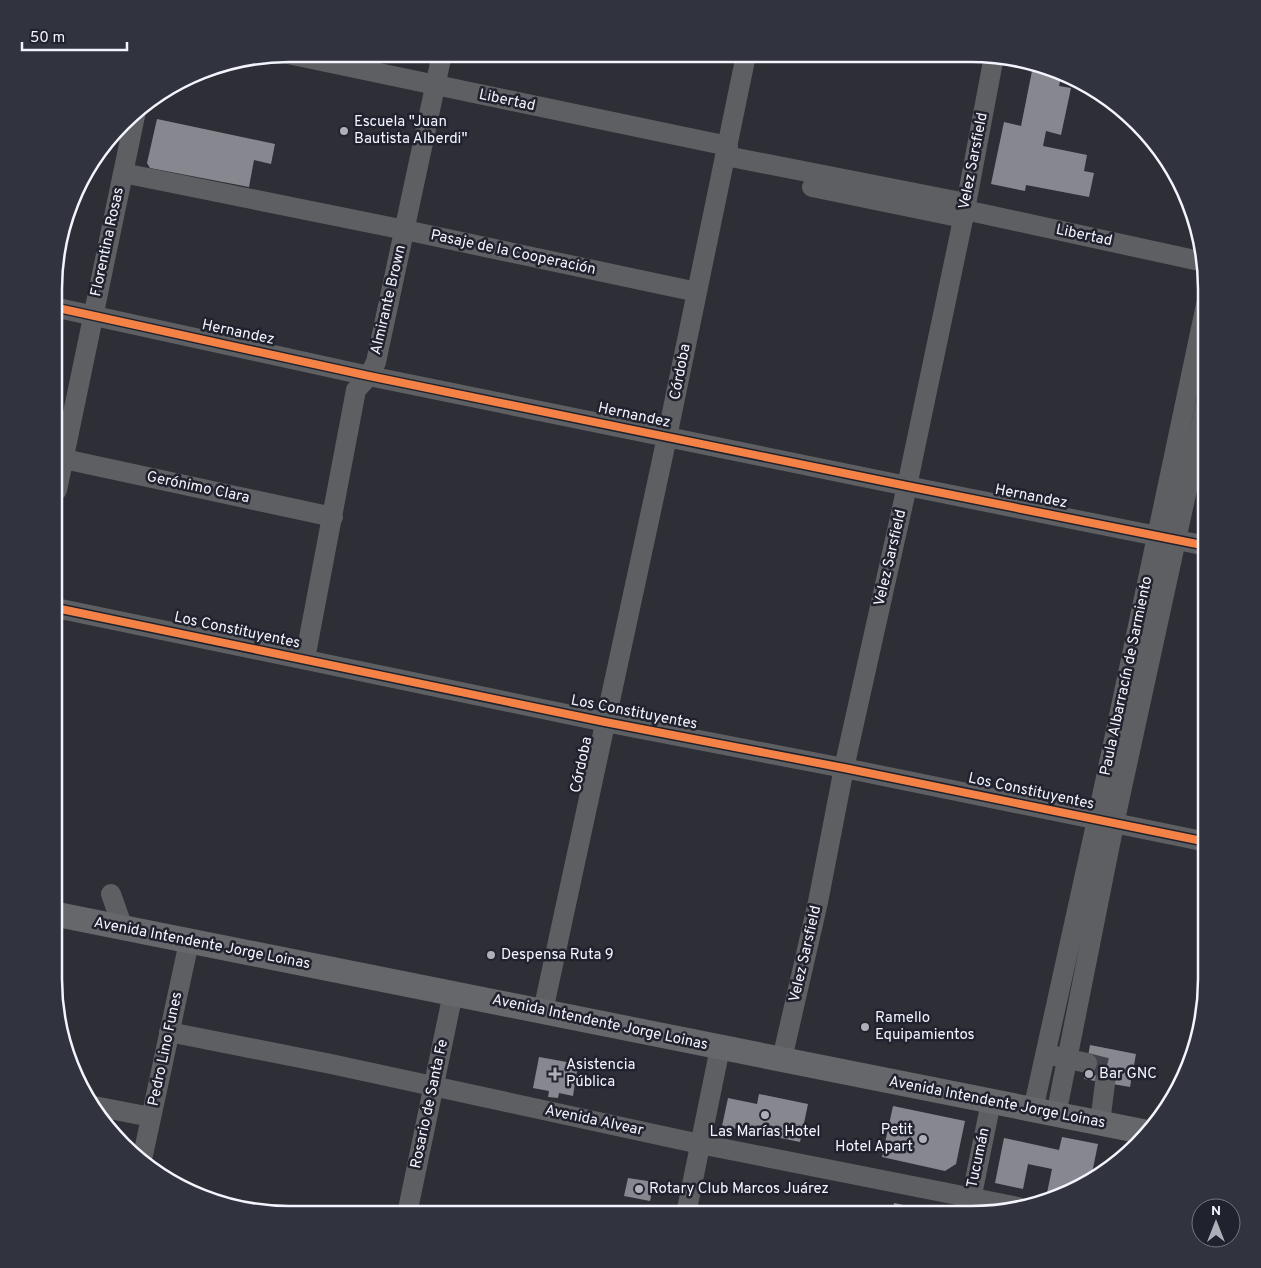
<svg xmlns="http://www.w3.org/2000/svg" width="1261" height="1268" font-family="Overpass,sans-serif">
  <rect width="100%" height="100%" fill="#2e2f36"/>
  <path fill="#87888f" d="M1033 66 1061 76 1059 86 1071 88 1061 135 1046 131 1043 146 1087 155 1084 171 1094 173 1089 197 1026 185 1025 191 991 184 1004 122 1021 126Z
    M157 119 275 144 271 164 254 160 249 187 150 168 147 163Z
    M1090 1045 1136 1054 1130 1087 1084 1079Z
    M539 1057 578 1064 573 1096 559 1093 558 1098 548 1097 549 1091 533 1088Z
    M759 1094 808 1104 800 1142 722 1126 728 1098 757 1104Z
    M893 1106 965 1121 956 1164 945 1171 882 1157Z
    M1062 1137 1098 1144 1091 1178 1059 1195 1047 1193 1052 1169 1028 1164 1023 1189 995 1183 1004 1138 1059 1150Z
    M628 1178 654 1182 650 1201 624 1196Z
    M894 1203 936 1212V1214H892Z"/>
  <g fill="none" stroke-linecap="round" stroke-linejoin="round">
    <path stroke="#42434a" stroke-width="20" stroke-dasharray="20 10" stroke-linecap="butt" d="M1087 1063 1107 1068 1105 1083"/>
    <path stroke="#5e5f62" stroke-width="20" d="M288 54 728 146
      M726 156 966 203
      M123 173 405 230 697 292
      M812 187 963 218
      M965 210 1204 262
      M58 308 369 376 907 486 1207 546
      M64 459 333 517
      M57 490 136 111
      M56 608 605 722 844 768 1207 842
      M305 659 356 390 369 376 376 362 442 54
      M111 894 123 928
      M543 1011 667 437 746 55
      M169 1032 331 1064 700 1144 1018 1207
      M1055 1056 1087 1063
      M782 1059 818 902 844 768 907 486 965 210 994 56
      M94 1106 151 1117
      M1033 1110 1097 820 1207 300
      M1056 1115 1114 824 1207 398
      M1100 1123 1105 1083
      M143 1155 189 942
      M407 1214 453 993
      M686 1214 720 1048
      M968 1214 991 1102"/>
    <path stroke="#66676b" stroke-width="25" d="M55 914 1145 1132"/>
    <defs>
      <path id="cycleway" d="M58 308 369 376 907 486 1207 546
        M56 608 605 722 844 768 1207 842"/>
    </defs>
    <use href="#cycleway" stroke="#20222e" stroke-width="11"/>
    <use href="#cycleway" stroke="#f48246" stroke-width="8"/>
  </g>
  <g fill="#aeafb7" stroke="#20222e" stroke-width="2">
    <circle cx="344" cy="131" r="5"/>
    <circle cx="491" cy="955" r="5"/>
    <circle cx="865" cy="1027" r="5"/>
    <path d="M552.5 1066.5h5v5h5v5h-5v5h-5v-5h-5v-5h5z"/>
    <circle cx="1089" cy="1074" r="5"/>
    <circle cx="765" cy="1115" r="5"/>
    <circle cx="923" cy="1139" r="5"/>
    <circle cx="639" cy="1189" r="5"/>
  </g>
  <g text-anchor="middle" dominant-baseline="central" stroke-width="5" stroke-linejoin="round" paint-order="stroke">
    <g font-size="15" fill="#f3f4fd" stroke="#20222e">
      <text transform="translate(507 101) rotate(12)">Libertad</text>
      <text transform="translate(974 161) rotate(-79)">Velez Sarsfield</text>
      <text transform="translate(1084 236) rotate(12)">Libertad</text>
      <text transform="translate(108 242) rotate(-78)">Florentina Rosas</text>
      <text transform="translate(513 253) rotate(12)">Pasaje de la Cooperación</text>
      <text transform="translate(389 300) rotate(-77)">Almirante Brown</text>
      <text transform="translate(238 333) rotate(12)">Hernandez</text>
      <text transform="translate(681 372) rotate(-79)">Córdoba</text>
      <text transform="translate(634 416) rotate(12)">Hernandez</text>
      <text transform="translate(198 488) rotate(12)">Gerónimo Clara</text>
      <text transform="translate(1031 497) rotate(11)">Hernandez</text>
      <text transform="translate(891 558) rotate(-77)">Velez Sarsfield</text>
      <text transform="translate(237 631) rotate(12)">Los Constituyentes</text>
      <text transform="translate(1127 676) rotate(-78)">Paula Albarracín de Sarmiento</text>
      <text transform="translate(634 713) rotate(11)">Los Constituyentes</text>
      <text transform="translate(582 765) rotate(-78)">Córdoba</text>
      <text transform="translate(1031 792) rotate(12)">Los Constituyentes</text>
      <text transform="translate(202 944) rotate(11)">Avenida Intendente Jorge Loinas</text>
      <text transform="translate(806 954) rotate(-77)">Velez Sarsfield</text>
      <text transform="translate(600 1023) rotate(12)">Avenida Intendente Jorge Loinas</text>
      <text transform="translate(166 1049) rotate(-78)">Pedro Lino Funes</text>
      <text transform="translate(997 1103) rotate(11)">Avenida Intendente Jorge Loinas</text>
      <text transform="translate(430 1104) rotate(-78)">Rosario de Santa Fe</text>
      <text transform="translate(594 1121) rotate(12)">Avenida Alvear</text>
      <text transform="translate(979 1158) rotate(-78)">Tucumán</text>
    </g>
    <g font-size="15" fill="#f3f4fd" stroke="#20222e" text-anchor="start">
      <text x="354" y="122">Escuela "Juan<tspan x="354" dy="17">Bautista Alberdi"</tspan></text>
      <text x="501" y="955">Despensa Ruta 9</text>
      <text x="875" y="1018">Ramello<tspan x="875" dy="17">Equipamientos</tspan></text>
      <text x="566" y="1065">Asistencia<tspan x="566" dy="17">Pública</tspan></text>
      <text x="1099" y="1074">Bar GNC</text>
      <text x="913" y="1130" text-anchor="end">Petit<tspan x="913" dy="17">Hotel Apart</tspan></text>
      <text x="765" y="1132" text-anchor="middle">Las Marías Hotel</text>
      <text x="649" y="1189">Rotary Club Marcos Juárez</text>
    </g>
  </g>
  <path d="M0 0H1261V1268H0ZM289 62H971A227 227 0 0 1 1198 289V979A227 227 0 0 1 971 1206H289A227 227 0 0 1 62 979V289A227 227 0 0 1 289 62Z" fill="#31333f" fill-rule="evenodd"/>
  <path fill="none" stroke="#f3f4fd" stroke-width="2.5" d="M289 62H971A227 227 0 0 1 1198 289V979A227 227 0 0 1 971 1206H289A227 227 0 0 1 62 979V289A227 227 0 0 1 289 62Z"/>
  <g transform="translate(1216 1223)"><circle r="24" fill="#20222e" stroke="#747681"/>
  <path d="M0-4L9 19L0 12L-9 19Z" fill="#aeafb7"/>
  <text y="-8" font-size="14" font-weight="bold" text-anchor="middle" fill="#f3f4fd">N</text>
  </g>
  <path d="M22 42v8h105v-8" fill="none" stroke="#f3f4fd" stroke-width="2.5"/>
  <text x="30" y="42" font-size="15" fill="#f3f4fd" stroke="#20222e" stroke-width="4" paint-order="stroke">50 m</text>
</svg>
